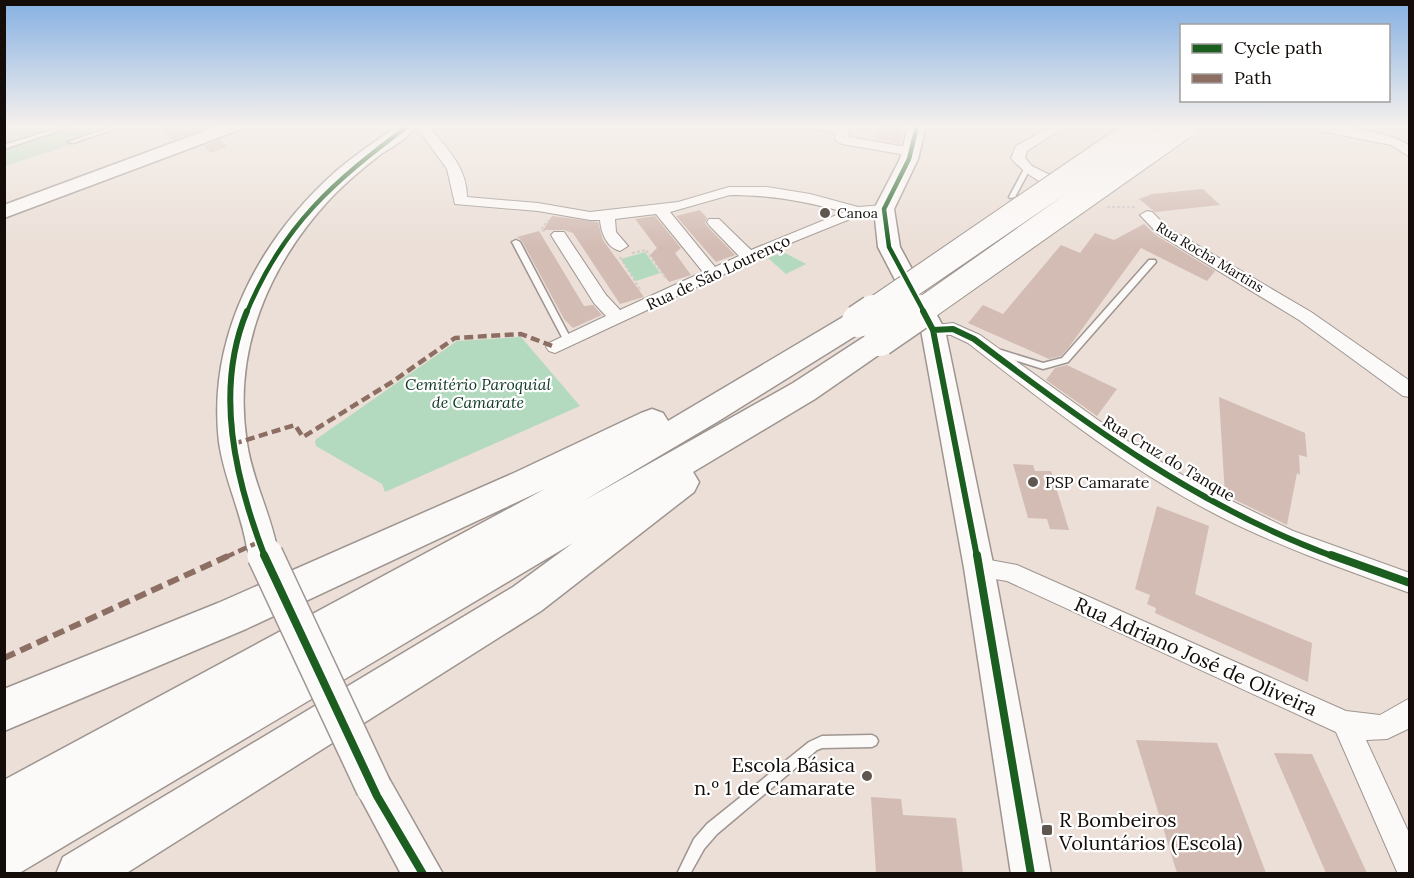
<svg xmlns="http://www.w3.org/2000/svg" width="1414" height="878" font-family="Lora,serif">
  <rect width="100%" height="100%" fill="#ebdfd7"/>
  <path fill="#b3dabe" d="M5 126H130L5 166Z
    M645 252 660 273 636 281 621 259Z
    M783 252 806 264 786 274 768 258Z
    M521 337 580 406 385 492 382 484 316 446 315 440 457 341Z"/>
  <path fill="#d3bcb4" d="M155 126H213L173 140Z
    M879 126H904L900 144 875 139Z
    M219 140 227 147 211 153 203 146Z
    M1203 189 1220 205 1155 212 1139 199 1152 194Z
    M700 210 707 218 705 223 707 226 735 255 716 262 676 216Z
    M552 216 598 222 603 240 644 297 620 304 573 233 564 230H543Z
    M655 216 681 248 675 253 691 275 669 282 650 255 657 248 635 219Z
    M1144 224 1157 236 1215 271 1207 281 1141 248 1069 347 1061 356 1049 359 968 323 983 305 1003 314 1061 245 1080 253 1095 233 1114 240Z
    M539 231 584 306 593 305 602 315 573 328 564 319 522 241 517 237Z
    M1067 365 1117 389 1097 416 1046 380 1055 368Z
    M1219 397 1305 433 1307 457 1299 455 1300 475 1297 473 1287 525 1225 495Z
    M1013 464 1033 465 1035 471H1051L1069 530 1050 529 1047 519 1028 518Z
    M1157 506 1209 526 1195 594 1312 643 1308 682 1155 613 1156 608 1147 604 1150 595 1135 589Z
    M1136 740 1217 743 1266 873H1177Z
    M1274 753 1312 754 1367 873H1326Z
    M871 797 901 799 903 815 956 818 963 873H876Z"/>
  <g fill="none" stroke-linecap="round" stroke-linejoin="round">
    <defs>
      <path id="lane" d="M65 126H73L4 149V145Z
        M110 126H116L118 128 73 143 68 142 111 127Z
        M1027 167 1030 169 1015 197 1010 198 1009 197 1024 169Z
        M516 240 520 242 572 341 571 343 568 344 564 341 512 242Z
        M1149 260H1155L1156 262 1068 362 1043 369 998 355 997 353 998 351 1001 350 1043 363 1062 358Z
        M872 735 876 737 878 741 876 745 872 747 822 748 817 750 717 834 704 849 690 874H677L694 839 707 824 809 742 822 736Z"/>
      <path id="street" d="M416 126H428C446 147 467 167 467 197L538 203 590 212 678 202 729 187H767L810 194 858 207 884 205 891 209 884 213 860 215 793 242 555 353 549 351 546 347 549 343 606 316 594 303 551 235 554 232H564L606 295 620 310 703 272 656 214 615 219 616 232 628 246 620 251C606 247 601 232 600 220H590L538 211 455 204 447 169ZM730 195C770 195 805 201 844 212L751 250 719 219H709L707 222 709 225 739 256 715 267 670 212Z
        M811 126H845L849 129V137L912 148 919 152 912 156 842 144 835 140 836 132 817 130Z
        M1052 126H1066L1027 151 1025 158 1032 166 1072 186 1074 189 1072 192C1056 196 1021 171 1011 158L1016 146Z
        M1309 126C1334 123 1389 131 1410 146V157L1391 145 1315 130Z
        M1147 211 1152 212 1168 228 1311 312 1410 381V397L1403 396 1299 320 1158 234 1140 215Z
        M953 323 980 335 1123 438 1197 484 1293 531 1410 573V593C1346 570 1283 548 1223 518 1131 472 1049 406 968 343L951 335 927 334 924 330 927 326Z
        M979 558 1017 565 1346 711 1380 715 1410 698V728L1387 739 1366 740 1410 835V874H1398L1336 732 1007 581 971 575 968 568 971 561Z"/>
      <path id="secondary" d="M218 126H242L239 130 4 218V205Z
        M397 126H417C409 138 393 146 381 154 363 168 346 182 330 199 268 266 232 351 247 443 252 479 270 512 277 548L273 557 262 561 251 557 247 548C241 512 224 478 219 442 207 338 258 241 335 172 355 155 376 141 397 126Z
        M908 126H926L918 159 894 209 900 247 945 330 994 568 1051 874H1011L964 568 921 330 878 247 874 209 900 159Z
        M374 769 387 775 443 874H401L355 788 361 775Z"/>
      <path id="highway" d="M858 312 868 314 872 321 868 328 717 422 583 501 793 383 870 333 880 330 890 333 895 340 890 347 815 399 693 472 699 482 694 492 541 611 125 874H56L63 857 513 587 573 543 21 872 4 874V780L545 489 246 629 4 731V689L218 603 516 472 641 413 652 409 663 413 668 421 848 314Z"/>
    </defs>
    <use href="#lane" stroke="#9e9590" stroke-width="3"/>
    <use href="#street" stroke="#9e9590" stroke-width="2"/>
    <use href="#secondary" stroke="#9e9590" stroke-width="3"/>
    <use href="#highway" stroke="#9e9590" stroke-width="3"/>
    <path stroke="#d0ccc9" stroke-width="2" stroke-dasharray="3 2" stroke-linecap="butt" d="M4 130 32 126
      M4 164 63 145
      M1107 207H1136
      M545 231 541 230 548 220
      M632 253 646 250 666 279
      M620 257 641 291"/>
    <use href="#lane" fill="#fcfaf9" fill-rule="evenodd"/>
    <use href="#street" fill="#fcfaf9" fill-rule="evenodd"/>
    <use href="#secondary" fill="#fcfaf9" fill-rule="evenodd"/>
    <use href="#highway" fill="#fcfaf9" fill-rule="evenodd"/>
    <defs>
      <path id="secondary-bridge-far1" d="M262 548 266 557"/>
      <path id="secondary-bridge" d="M265 555 374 788"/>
      <path id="highway-bridge-far1" d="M871 312 1143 126
        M920 312 1184 126"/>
      <path id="highway-bridge" d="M858 321 873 311
        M880 340 922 311"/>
    </defs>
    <use href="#secondary-bridge-far1" stroke="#9e9590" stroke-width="29" stroke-linecap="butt"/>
    <use href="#secondary-bridge" stroke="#9e9590" stroke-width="38" stroke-linecap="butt"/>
    <use href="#highway-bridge-far1" stroke="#9e9590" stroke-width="27" stroke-linecap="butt"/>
    <use href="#highway-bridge" stroke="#9e9590" stroke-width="35" stroke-linecap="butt"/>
    <use href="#secondary-bridge-far1" stroke="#fcfaf9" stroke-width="26"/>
    <use href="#secondary-bridge" stroke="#fcfaf9" stroke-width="35"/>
    <use href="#highway-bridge-far1" stroke="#fcfaf9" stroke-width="25"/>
    <use href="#highway-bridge" stroke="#fcfaf9" stroke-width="32"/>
    <path stroke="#8d6e63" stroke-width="4.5" stroke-dasharray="9 4.5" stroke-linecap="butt" d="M233 444 295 425 303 437 392 382 455 338 521 334 555 347
      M226 557 261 541"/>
    <path stroke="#8d6e63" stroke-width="6" stroke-dasharray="12 6" stroke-linecap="butt" d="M4 658 230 555"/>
    <defs>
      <path id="cycleway-far2" d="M917 126 909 159 884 209 889 247 924 312
        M247 312C283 225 334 181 408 126"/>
      <path id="cycleway-far1" d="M247 311C214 390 235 479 265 557
        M923 311 933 330 977 557
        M933 330 953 329 974 339C1087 425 1200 508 1335 557"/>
      <path id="cycleway" d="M264 555 377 796 423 874
        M977 555 1031 874
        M1331 555 1410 583"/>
    </defs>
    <use href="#cycleway-far2" stroke="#fff" stroke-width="8"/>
    <use href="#cycleway-far1" stroke="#fff" stroke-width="10"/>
    <use href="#cycleway" stroke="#fff" stroke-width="11"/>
    <use href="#cycleway-far2" stroke="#1b5e20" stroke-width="4.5"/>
    <use href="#cycleway-far1" stroke="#1b5e20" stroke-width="6"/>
    <use href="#cycleway" stroke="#1b5e20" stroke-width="8"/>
  </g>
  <linearGradient id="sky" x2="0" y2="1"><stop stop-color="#85b0e2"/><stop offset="0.51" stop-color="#f6f1ed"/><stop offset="1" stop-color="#f6f1ed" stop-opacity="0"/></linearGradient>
  <rect width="1414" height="248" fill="url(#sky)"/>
  <g fill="#5f5650" stroke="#fff" stroke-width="2">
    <circle cx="825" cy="213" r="6"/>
    <circle cx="1033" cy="482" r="6"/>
    <circle cx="867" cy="776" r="6"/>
    <rect x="1041" y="824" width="12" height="12" rx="3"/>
  </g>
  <g text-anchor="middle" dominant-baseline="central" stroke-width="4.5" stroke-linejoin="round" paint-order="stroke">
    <g font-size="14" fill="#130c08" stroke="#fff" text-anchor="start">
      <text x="837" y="213">Canoa</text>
    </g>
    <g font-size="14" fill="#130c08" stroke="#fff">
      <text transform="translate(1210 257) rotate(31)">Rua Rocha Martins</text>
    </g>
    <g font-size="16" fill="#130c08" stroke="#fff">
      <text transform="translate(718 272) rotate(-25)">Rua de São Lourenço</text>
      <text transform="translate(1169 458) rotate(31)">Rua Cruz do Tanque</text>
    </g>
    <g font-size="16" font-style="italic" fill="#0d3723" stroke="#fff">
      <text x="478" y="384">Cemitério Paroquial<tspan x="478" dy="18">de Camarate</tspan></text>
    </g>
    <g font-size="16" fill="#130c08" stroke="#fff" text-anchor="start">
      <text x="1045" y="482">PSP Camarate</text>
    </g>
    <g font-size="20" fill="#130c08" stroke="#fff">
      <text transform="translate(1196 656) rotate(24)">Rua Adriano José de Oliveira</text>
    </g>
    <g font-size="20" fill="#130c08" stroke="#fff" text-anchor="end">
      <text x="855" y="764">Escola Básica<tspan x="855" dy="23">n.º 1 de Camarate</tspan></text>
      <text x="1059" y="819" text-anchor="start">R Bombeiros<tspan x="1059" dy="23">Voluntários (Escola)</tspan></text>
    </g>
  </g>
  <rect width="1414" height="878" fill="none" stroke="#130c08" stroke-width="12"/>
  <rect x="1180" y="24" width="210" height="78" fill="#ffffff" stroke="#a19e9c" stroke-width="1.5"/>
  <rect x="1192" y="44" width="30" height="9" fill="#1b5e20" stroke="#a19e9c" stroke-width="1.5"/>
  <text x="1234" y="54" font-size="18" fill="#130c08">Cycle path</text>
  <rect x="1192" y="74" width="30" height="9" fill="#8d6e63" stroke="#a19e9c" stroke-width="1.5"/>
  <text x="1234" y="84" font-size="18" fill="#130c08">Path</text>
</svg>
